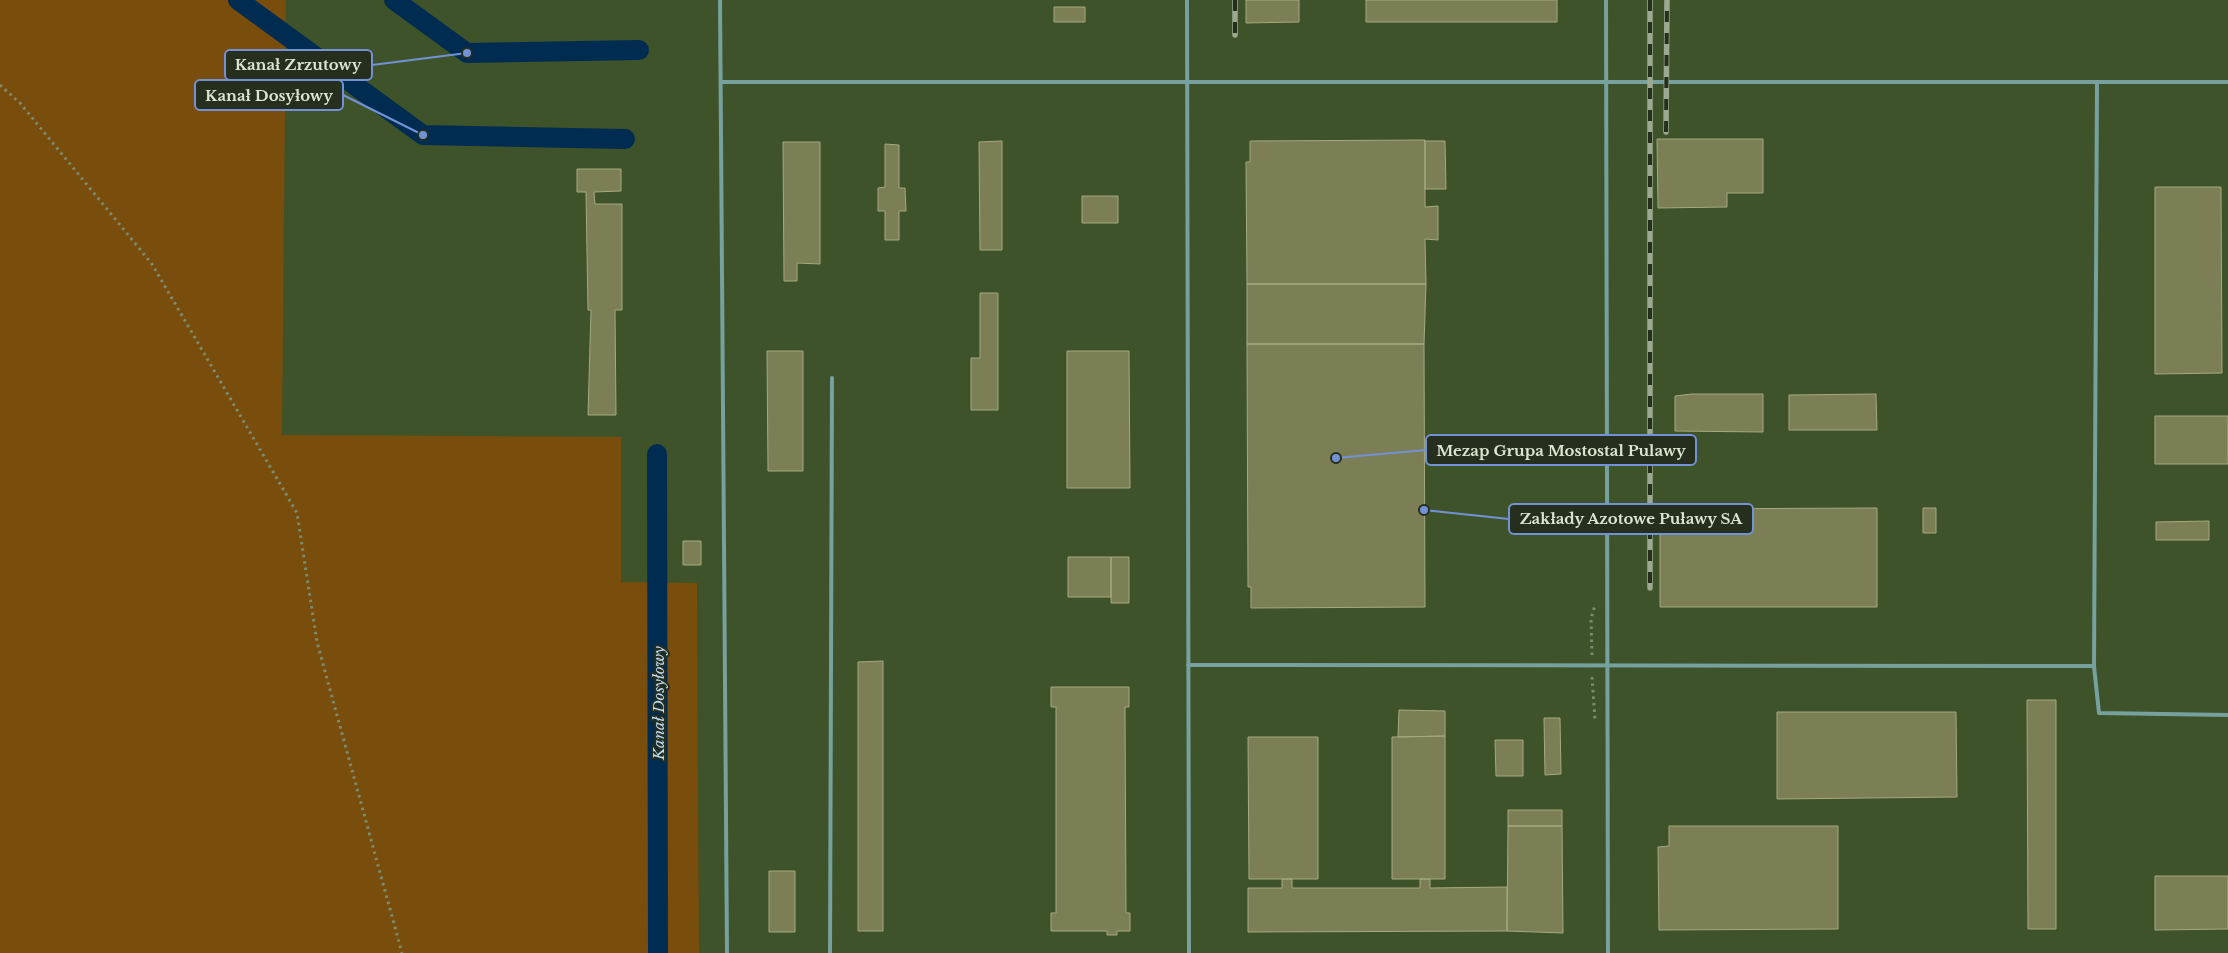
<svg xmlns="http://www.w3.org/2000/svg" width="2228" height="953" font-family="'Libre Baskerville',serif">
  <rect width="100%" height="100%" fill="#3a4b29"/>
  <path fill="#3f532a" d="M286 0H2228V953H699L697 583H621V437L281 436Z"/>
  <path fill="#794e0d" d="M0 0H286L282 435 621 437V582L697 583 699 953H0Z"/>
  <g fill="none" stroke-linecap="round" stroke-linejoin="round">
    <path stroke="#012c52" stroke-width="20" d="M238 0 423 135 625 139
      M394 0 467 53 639 50
      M657 454 658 953"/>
  </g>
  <path fill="#7c7e55" stroke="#a6a97e" d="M1246 0H1299V22L1246 23Z
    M1366 0H1557V22H1366Z
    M1054 7H1085V22H1054Z
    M1657 139H1763V193H1727V207L1658 208Z
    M1425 140V207L1438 206V240L1425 239 1426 284H1247L1246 162H1250V141Z
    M1002 141V250H980L979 142Z
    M1425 141H1445L1446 189H1425Z
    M783 142H820V264L797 263V281H784Z
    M885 144 899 145V188H905L906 211H899V240H885V211H878V188L885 187Z
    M577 169H621V191L594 192 595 204H622V310H615L616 415H588L591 310H588L586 192H577Z
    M2155 187H2221L2222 373 2155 374Z
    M1082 196H1118V223H1082Z
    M1247 284H1426L1424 344H1247Z
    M980 293H998V410H971V358H980Z
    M1247 344H1424L1425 607 1251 608V587H1248Z
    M767 351H803V471H768Z
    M1067 351H1129L1130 488H1067Z
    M1692 394H1763V432L1675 431V396Z
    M1876 394 1877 430H1789V395Z
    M2155 416H2228V464H2155Z
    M1877 508V607H1660V509Z
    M1923 508H1936V533H1923Z
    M2209 521V540H2156V522Z
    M683 541H701V565H683Z
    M1068 557H1111V597H1068Z
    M1111 557H1129V603H1111Z
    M883 661V931H858V662Z
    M1051 687H1129V707H1125L1126 913H1130V931H1117V935H1107V931H1051V913H1056V707H1051Z
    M2027 700H2056V929H2028Z
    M1399 710 1445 711V736L1398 737Z
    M1777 712H1956L1957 797 1777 799Z
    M1544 718H1560L1561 774 1545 775Z
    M1445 736V879H1392V737Z
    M1248 737H1318V879H1249Z
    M1495 740H1523V776H1496Z
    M1508 810H1562V826H1508Z
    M1508 826H1562L1563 933 1507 931Z
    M1669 826H1838V929L1659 930 1658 847 1669 846Z
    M769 871H795V932H769Z
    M2155 876H2228V929L2155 930Z
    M1282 879H1292V888H1420V879H1430V888L1507 887V931L1248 932V888H1282Z"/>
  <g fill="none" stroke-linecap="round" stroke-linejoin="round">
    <path stroke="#7d8b6f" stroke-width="3" stroke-dasharray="2.5 4" stroke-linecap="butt" d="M0 85 20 103 152 264 297 513 317 642 402 953
      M1592 655 1591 619 1595 605
      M1592 677 1595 720"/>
    <path stroke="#77a19e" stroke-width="4" d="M720 0 727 953
      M1187 0 1189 953
      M1606 0 1608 953
      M721 82H2228
      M2097 82 2094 666 2099 713 2228 715
      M1188 665 2094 666
      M830 953 832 378"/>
    <defs>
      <path id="rail" d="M1235 0V35
        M1650 0V588
        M1666 132 1667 0"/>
    </defs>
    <use href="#rail" stroke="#9ca990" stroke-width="5.5"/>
    <use href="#rail" stroke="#262e1e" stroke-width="4" stroke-dasharray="11" stroke-linecap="butt"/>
  </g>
  <g text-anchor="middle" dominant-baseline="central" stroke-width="4" stroke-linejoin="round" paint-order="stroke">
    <g font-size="15" font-style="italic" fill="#bfdcfb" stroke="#262e1e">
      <text transform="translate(658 703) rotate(-90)">Kanał Dosyłowy</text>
    </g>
  </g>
  <path fill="none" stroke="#7292d5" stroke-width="2" d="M467 53L372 65M423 135L343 95M1336 458L1426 450M1424 510L1509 519"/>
  <g fill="#7292d5" stroke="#262e1e" stroke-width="2">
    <circle cx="467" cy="53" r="5"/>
    <circle cx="423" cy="135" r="5"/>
    <circle cx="1336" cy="458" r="5"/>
    <circle cx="1424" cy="510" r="5"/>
  </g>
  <g fill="#262e1e" stroke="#7292d5" stroke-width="2">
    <rect x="225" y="50" width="147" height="30" rx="5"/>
    <rect x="195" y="80" width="148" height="30" rx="5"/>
    <rect x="1426" y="435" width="270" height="30" rx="5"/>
    <rect x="1509" y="504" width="244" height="30" rx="5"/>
  </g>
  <g font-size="15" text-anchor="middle" font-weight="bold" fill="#dbe6d2">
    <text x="298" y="70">Kanał Zrzutowy</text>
    <text x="269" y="101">Kanał Dosyłowy</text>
    <text x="1561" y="456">Mezap Grupa Mostostal Pulawy</text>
    <text x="1631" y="524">Zakłady Azotowe Puławy SA</text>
  </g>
</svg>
